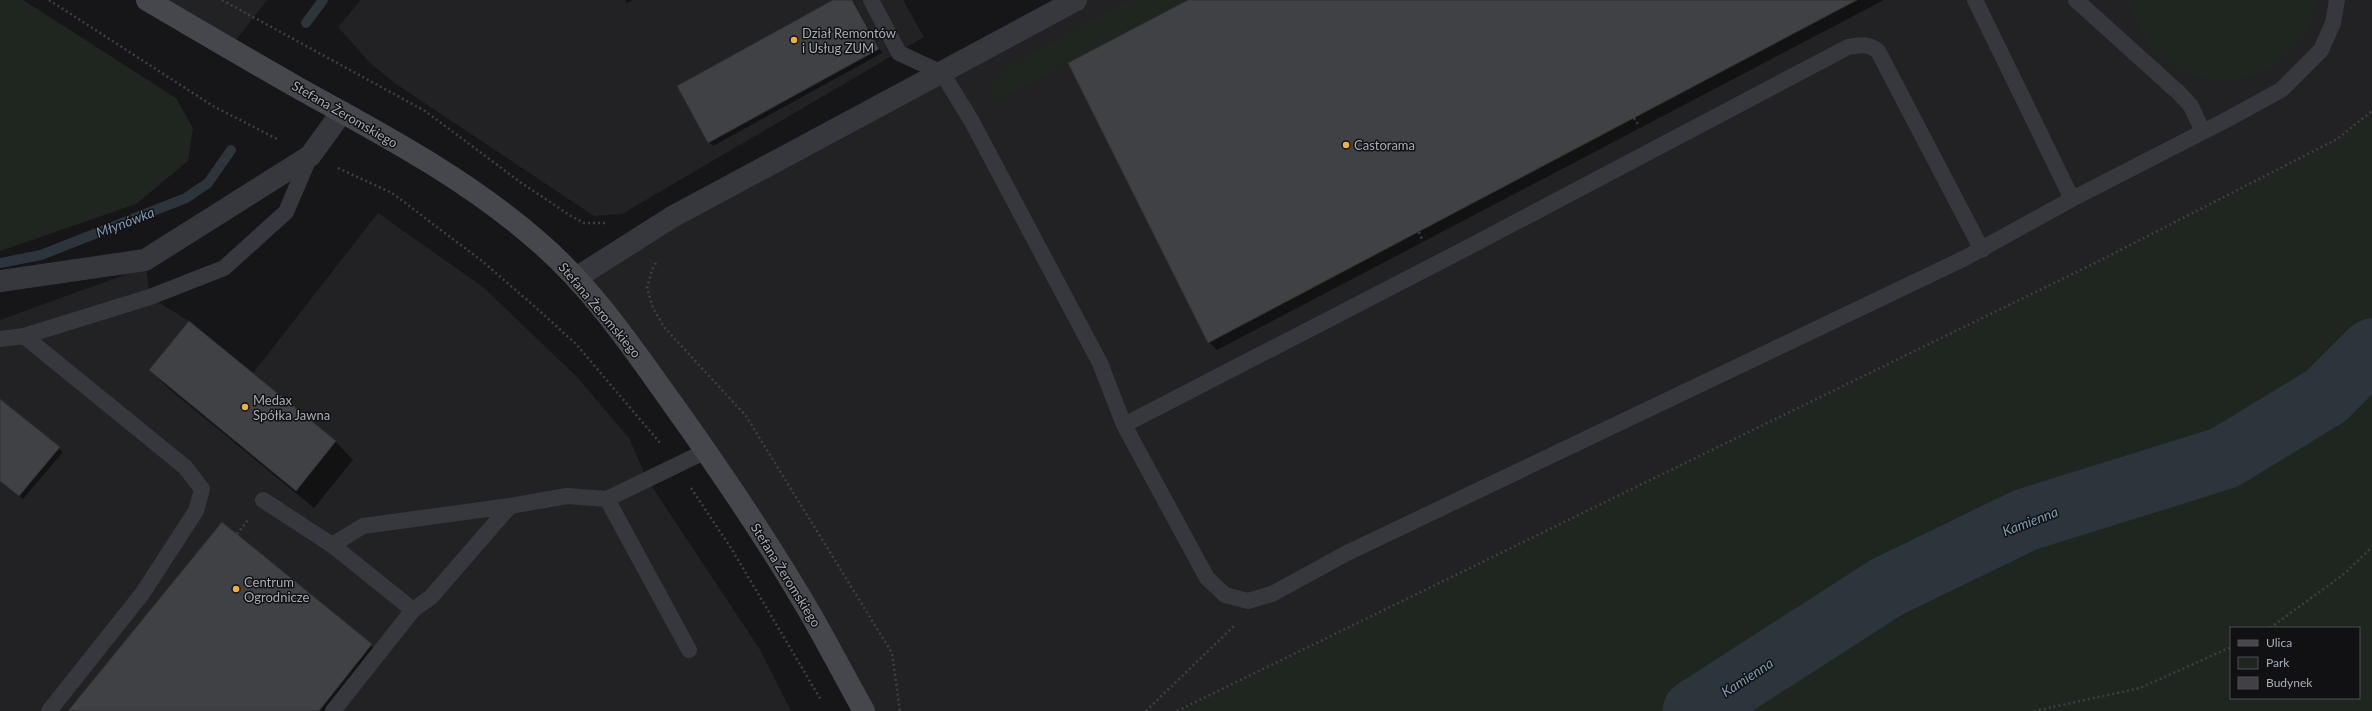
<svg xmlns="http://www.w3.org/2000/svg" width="2372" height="711" font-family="Lato,sans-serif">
  <rect width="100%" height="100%" fill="#161618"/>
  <path fill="#222225" d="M147 0H267L229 49Z
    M361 0H903L924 37 622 214 594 216 396 84 370 63 338 27Z
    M1076 0H2372V111L2337 139 2097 262 1177 711H864L813 618 576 278Z
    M378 213 483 287 577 377 629 438 647 479 759 648 791 711H0V320L146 267 150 297 189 321 253 373Z"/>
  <path fill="#1e261f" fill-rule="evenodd" d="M0 0H23L176 98 193 128 188 161 136 204 0 251Z
    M1128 0H1188L995 102 991 85 997 73Z
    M2126 0H2317C2315 9 2313 20 2308 29 2288 70 2243 88 2200 77 2186 74 2173 70 2162 60 2145 46 2136 19 2126 0Z
    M2372 111V711H1177L2097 262 2337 139ZM2231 628H2359V698H2231Z"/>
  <path fill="#0007" d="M625 0H633L627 3Z
    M835 0H853L882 53 713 146 709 142Z
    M1190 0H1884L1217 350 1209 342Z
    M189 322 336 442 353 460 314 508 168 388 150 370Z
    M0 400 63 452 23 499 0 481Z
    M223 523 384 657 340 711H70Z"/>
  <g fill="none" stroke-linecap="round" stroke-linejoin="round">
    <path stroke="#2c353c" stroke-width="10" d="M306 23 323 0
      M0 263 41 255 186 198 208 183 231 150"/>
    <path stroke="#2c353c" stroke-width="63" d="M1694 711 1887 587 2025 520 2224 458 2326 396 2372 350"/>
  </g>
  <path fill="#404145" stroke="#303034" d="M833 0H852L879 49 708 143 677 86Z
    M1188 0H1857L1208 343 1068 63Z
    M189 321 336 441 296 491 149 370Z
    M0 399 60 447 19 496 0 481Z
    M222 522 372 644 319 711H68Z"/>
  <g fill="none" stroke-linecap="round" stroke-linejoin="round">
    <path stroke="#3d3f44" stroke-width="2.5" stroke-dasharray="2 3" stroke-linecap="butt" d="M49 0 213 106 279 140
      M222 0 425 111 520 182 571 216 584 223H605
      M1634 118 1639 126
      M338 168 392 193 482 261 534 306 576 344 661 444
      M1419 232 1423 241
      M656 263 652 270 647 288 653 308 664 327 746 416 892 653 900 711
      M691 488 731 548 821 700
      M237 534 248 520
      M2270 628 2344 574 2372 547
      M1146 711 1235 625
      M1177 711 2097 262 2337 139 2372 111
      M2034 711 2140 688 2231 647"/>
    <path stroke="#37383d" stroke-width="16" d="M871 0 899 53 942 73 971 120 1100 363 1124 425 1207 578 1225 595 1248 601 1272 594 1347 553 1965 258 2072 199 2228 119 2281 90 2321 50 2333 23 2337 0
      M1975 0 2072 199
      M2076 0 2179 93 2191 106 2203 132
      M24 336 185 467 202 489 196 511 142 594 49 711
      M0 339 24 336 150 297 224 268 286 212 310 156
      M1124 425 1463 250 1848 47C1860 45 1867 43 1878 51L1982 250
      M263 500 332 545
      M510 506 431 597 413 610 332 545 363 526 510 506 567 496 607 499
      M689 650 607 499 706 451
      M333 711 413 610"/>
    <path stroke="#37383d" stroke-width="22" d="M576 278 672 217 1076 0
      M0 281 145 260 310 156 342 112"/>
    <path stroke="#45474d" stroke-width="22" d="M147 0C198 30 249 60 300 89 382 134 469 180 540 243 592 288 632 347 672 403 722 473 771 545 814 620 831 650 847 681 864 711"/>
  </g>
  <g fill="#f2b134" stroke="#111113" stroke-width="1.5">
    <circle cx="794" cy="40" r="4"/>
    <circle cx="1346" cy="145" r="4"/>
    <circle cx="245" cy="407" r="4"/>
    <circle cx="236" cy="589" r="4"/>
  </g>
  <g text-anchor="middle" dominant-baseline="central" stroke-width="3" stroke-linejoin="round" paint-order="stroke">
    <g font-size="13" fill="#a8adb8" stroke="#111113" text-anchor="start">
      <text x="802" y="33">Dział Remontów<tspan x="802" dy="15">i Usług ZUM</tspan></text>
      <text x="1354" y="145">Castorama</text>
      <text x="253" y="400">Medax<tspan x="253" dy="15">Spółka Jawna</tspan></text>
      <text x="244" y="582">Centrum<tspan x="244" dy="15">Ogrodnicze</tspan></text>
    </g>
    <g font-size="13" fill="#a8adb8" stroke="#111113">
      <text transform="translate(345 114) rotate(30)">Stefana Żeromskiego</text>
      <text transform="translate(600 310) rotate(50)">Stefana Żeromskiego</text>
      <text transform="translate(786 575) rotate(58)">Stefana Żeromskiego</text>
    </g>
    <g font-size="14" font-style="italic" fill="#7f9bb3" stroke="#111113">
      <text transform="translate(125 222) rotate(-21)">Młynówka</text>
      <text transform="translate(2030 521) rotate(-21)">Kamienna</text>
      <text transform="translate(1747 677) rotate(-33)">Kamienna</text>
    </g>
  </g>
  <rect x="2230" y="627" width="130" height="72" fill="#111113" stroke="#4d4f55"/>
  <rect x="2238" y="640" width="20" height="6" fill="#45474d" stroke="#4d4f55"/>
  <text x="2266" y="647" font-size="12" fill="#a8adb8">Ulica</text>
  <rect x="2238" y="657" width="20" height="12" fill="#1e261f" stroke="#4d4f55"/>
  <text x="2266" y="667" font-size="12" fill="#a8adb8">Park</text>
  <rect x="2238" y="677" width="20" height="12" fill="#404145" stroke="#4d4f55"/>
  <text x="2266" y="687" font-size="12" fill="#a8adb8">Budynek</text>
</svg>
